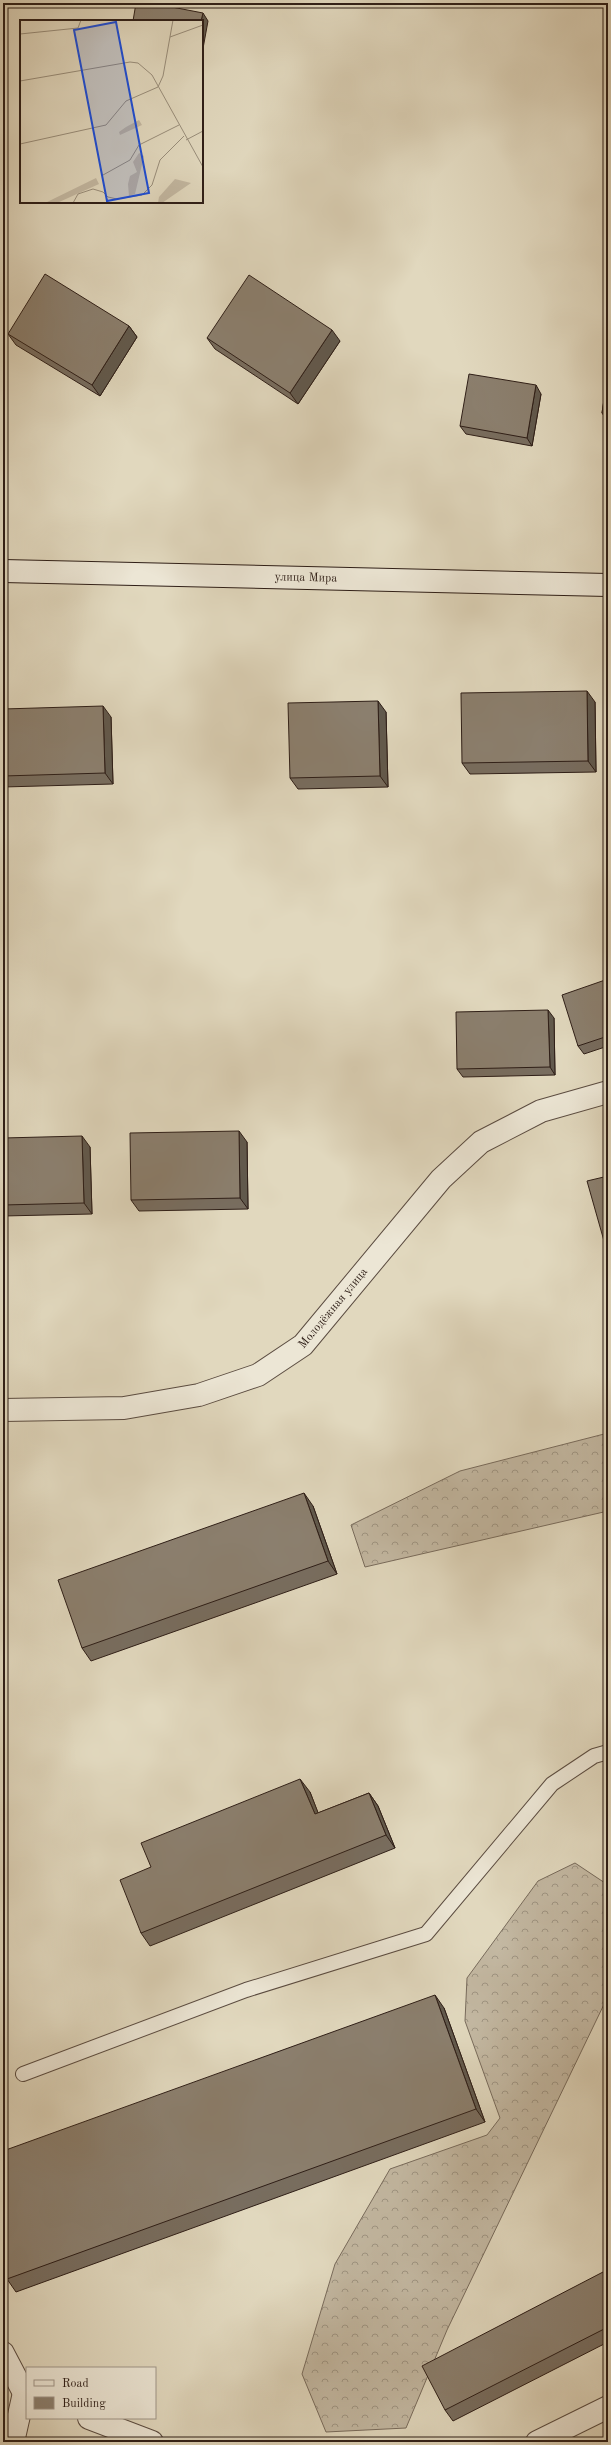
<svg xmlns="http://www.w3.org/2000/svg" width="611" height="2445" font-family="'Old Standard TT',serif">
  <defs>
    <pattern id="forest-crowns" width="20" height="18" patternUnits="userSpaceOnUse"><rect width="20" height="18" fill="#c3b8a2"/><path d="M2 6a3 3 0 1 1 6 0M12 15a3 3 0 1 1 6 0" fill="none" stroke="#9f9583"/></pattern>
  </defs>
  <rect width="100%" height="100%" fill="#e1d8be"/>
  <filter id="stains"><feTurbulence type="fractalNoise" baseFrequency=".005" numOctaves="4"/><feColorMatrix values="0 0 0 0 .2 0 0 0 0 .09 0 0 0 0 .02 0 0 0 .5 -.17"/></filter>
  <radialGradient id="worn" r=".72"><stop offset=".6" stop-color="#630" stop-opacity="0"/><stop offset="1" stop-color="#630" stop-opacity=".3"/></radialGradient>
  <path fill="url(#forest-crowns)" stroke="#786b5c" d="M608 1433V1511L365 1567 351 1525 460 1471Z
    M575 1863 608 1885V1996L447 2330 406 2428 326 2432 302 2374 335 2264 390 2169 487 2135 500 2118 465 2021 467 1978 538 1881Z"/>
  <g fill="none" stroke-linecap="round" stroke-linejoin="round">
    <defs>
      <path id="lane" d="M23 2074 246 1990 426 1934 552 1784 594 1756 608 1752"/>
      <g id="street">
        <path id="s1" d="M3 1410 124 1408 199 1395 258 1375 303 1345 441 1179 481 1142 541 1111 608 1092"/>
        <path d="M3 2353 24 2393 27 2394"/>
        <path d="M89 2418 152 2442"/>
        <path d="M13 2442 24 2393"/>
        <path d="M537 2442 608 2407"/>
      </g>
      <g id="secondary">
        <path id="s2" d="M3 571 608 585"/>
      </g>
    </defs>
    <use href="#lane" stroke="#5b4c41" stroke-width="16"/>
    <use href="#street" stroke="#5b4c41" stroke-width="24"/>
    <use href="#secondary" stroke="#2e1e17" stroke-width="24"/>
    <use href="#lane" stroke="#ece6d5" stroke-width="14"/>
    <use href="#street" stroke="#ece6d5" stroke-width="22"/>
    <use href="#secondary" stroke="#ece6d5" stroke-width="22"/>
  </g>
  <path fill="#786d5f" stroke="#2e1e17" d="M129 326 137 337 100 396 16 345 8 334Z
    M207 338 340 341 298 404 215 349Z
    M608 373V422L602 413Z
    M541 394 532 446 466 434 460 426Z
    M595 702 596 772 470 774 462 763Z
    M3 709 111 717 113 784 3 787Z
    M386 712 388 787 298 789 290 778Z
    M608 979V1046L584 1054 578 1046Z
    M554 1018 555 1075 463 1077 457 1069Z
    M3 1138 90 1147 92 1214 3 1216Z
    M247 1142 248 1209 139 1211 131 1200Z
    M608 1176V1247L604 1241Z
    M313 1506 337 1574 91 1661 82 1648Z
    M310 1792 318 1813 369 1793 378 1806 395 1848 150 1946 141 1933 151 1867Z
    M444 2008 485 2122 16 2292 7 2279Z
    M608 2279V2342L453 2421 445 2410Z"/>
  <path fill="#61594d" stroke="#2e1e17" d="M203 13 208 21 202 54V21H201Z
    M129 326 137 337 100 396 92 385Z
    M332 330 340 341 298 404 290 393Z
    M536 385 541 394 532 446 527 438Z
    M587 691 595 702 596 772 588 761Z
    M378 701 386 712 388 787 380 776Z
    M103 706 111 717 113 784 105 773Z
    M548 1010 554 1018 555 1075 550 1067Z
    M239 1131 247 1142 248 1209 240 1198Z
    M82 1136 90 1147 92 1214 84 1203Z
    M304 1493 313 1506 337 1574 328 1561Z
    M300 1779 310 1792 324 1828 315 1814Z
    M369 1793 378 1806 395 1848 386 1835Z
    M435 1995 444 2008 485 2122 476 2109Z"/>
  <path fill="#8b7f6e" stroke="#2e1e17" d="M136 3H151L203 13 201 21H133Z
    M45 274 129 326 92 385 8 334Z
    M249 275 332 330 290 393 207 338Z
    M608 373V414L602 413Z
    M469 374 536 385 527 438 460 426Z
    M587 691 588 761 462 763 461 693Z
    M378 701 380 776 290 778 288 703Z
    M103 706 105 773 3 776V709Z
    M608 979V1036L578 1046 562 995Z
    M548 1010 550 1067 457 1069 456 1012Z
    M239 1131 240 1198 131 1200 130 1133Z
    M82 1136 84 1203 3 1205V1138Z
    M608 1176V1240L604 1241 587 1181Z
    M304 1493 328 1561 82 1648 58 1580Z
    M300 1779 315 1814 369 1793 386 1835 141 1933 120 1880 151 1867 141 1843Z
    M435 1995 476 2109 7 2279 3 2269V2151Z
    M603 2272 608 2281V2327L445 2410 422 2366Z"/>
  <g text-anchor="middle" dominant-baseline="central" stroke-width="4" stroke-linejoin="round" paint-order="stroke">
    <g font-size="12" fill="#2e1e17" stroke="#ece6d5">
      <text stroke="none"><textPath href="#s2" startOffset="303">улица Мира</textPath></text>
      <text stroke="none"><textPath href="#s1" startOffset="361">Молодёжная улица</textPath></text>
    </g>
  </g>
  <g transform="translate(20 20)">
    <rect width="183" height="183" fill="#e1d8be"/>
    <path d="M119 100 122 105 100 115 99 112 106 107ZM119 133 124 136 115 174 109 176 108 164 110 156 117 152 113 142ZM76 158 79 164 37 183H25ZM155 159 171 163 142 183H138L139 177Z" fill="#c3b8a2"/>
    <path fill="none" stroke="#998e7b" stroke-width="1" d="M0 14 58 8 61 0M150 17 183 5M0 61 110 42 118 43 132 55 183 147M166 120 183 111M0 124 86 105 106 81 138 67 143 56 153 0M83 155 110 140 119 125 159 105M53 183 58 174 73 169 83 172 88 177 97 179 122 175 132 165 140 140 164 116"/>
    <path fill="#1d4ed8" fill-opacity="0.15" stroke="#1d4ed8" stroke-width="2" d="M96 2 129 173 87 181 54 10Z"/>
    <rect width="183" height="183" fill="none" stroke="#2e1e17" stroke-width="2"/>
  </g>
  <rect width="611" height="2445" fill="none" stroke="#e1d8be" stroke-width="16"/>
  <rect x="4" y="4" width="603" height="2437" fill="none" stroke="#2e1e17" stroke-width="2"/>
  <rect x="8" y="8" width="595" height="2429" fill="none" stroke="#2e1e17"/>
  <rect x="26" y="2367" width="130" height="52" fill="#ece6d5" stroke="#a09689"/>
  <rect x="34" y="2380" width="20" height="6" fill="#ece6d5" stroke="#a09689"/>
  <text x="62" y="2387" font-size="12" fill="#2e1e17">Road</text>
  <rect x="34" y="2397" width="20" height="12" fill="#8b7f6e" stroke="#a09689"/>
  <text x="62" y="2407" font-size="12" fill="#2e1e17">Building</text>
  <rect width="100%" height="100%" filter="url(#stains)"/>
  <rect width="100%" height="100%" fill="url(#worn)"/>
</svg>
